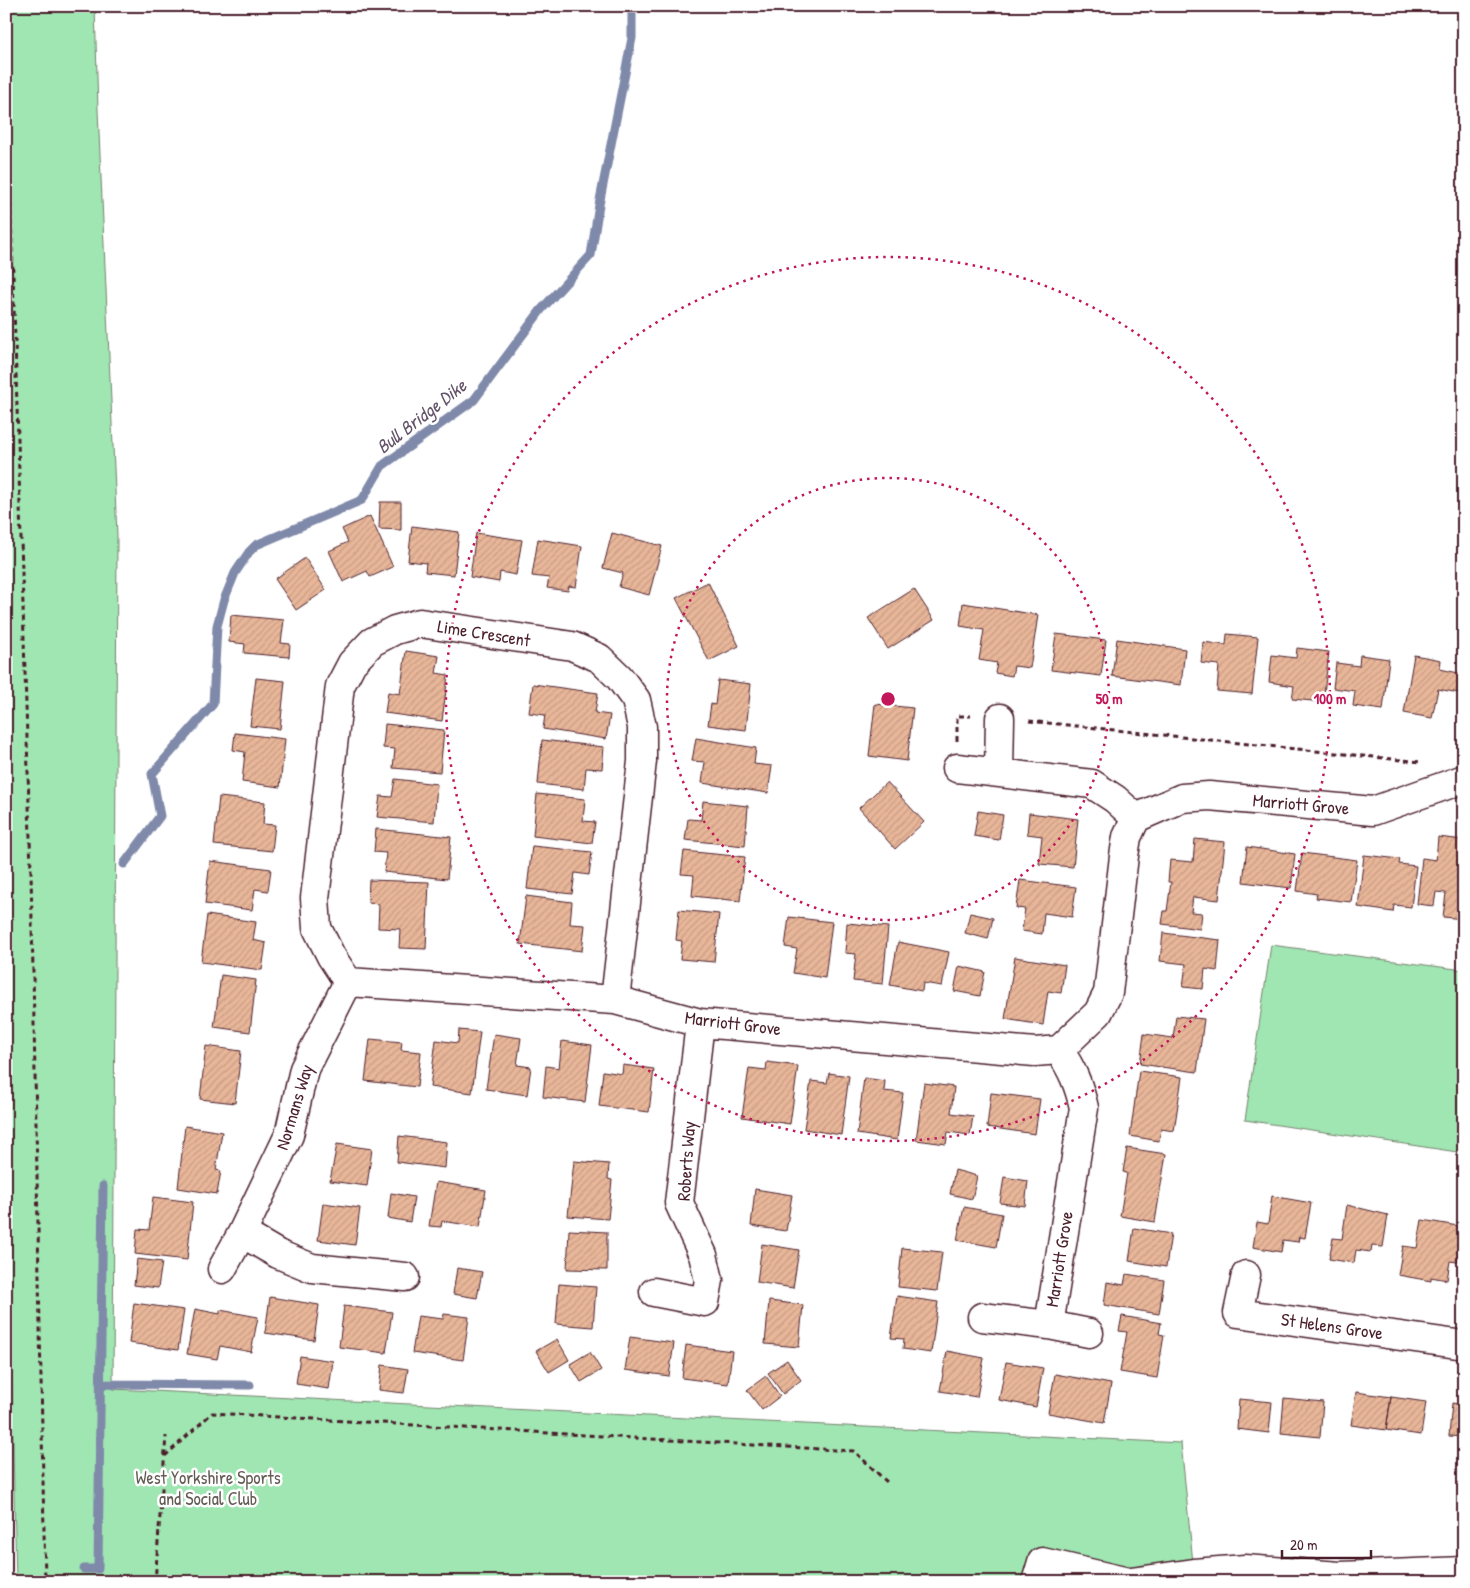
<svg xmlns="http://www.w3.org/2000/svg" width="1470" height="1588" font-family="'Patrick Hand',sans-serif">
  <defs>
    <pattern id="building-hatch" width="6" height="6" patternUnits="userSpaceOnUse" patternTransform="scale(1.25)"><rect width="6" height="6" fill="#e8b699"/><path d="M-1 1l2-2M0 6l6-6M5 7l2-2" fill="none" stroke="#c89c84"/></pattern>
  </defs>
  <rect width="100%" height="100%" fill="#fff"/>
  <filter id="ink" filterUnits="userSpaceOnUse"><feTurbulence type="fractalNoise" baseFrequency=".02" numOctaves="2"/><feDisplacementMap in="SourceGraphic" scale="10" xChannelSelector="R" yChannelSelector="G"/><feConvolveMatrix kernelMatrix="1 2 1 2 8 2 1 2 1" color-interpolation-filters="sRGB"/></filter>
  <g filter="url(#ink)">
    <path fill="#a0e6b2" stroke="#75826e" d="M6 6H95L98 110 117 535 113 1389 1181 1443 1194 1573 1193 1582H16L6 1124Z
      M1271 945 1464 970V1153L1245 1120Z"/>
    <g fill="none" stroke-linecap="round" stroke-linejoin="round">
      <path stroke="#7f89a9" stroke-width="9" d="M124 864 160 816 152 774 213 704 217 626 224 600 235 573 249 552 256 545 362 500 382 466 474 400 541 310 591 255 599 205 632 38V6
        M100 1384 250 1385
        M84 1569H98L103 1186"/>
    </g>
    <path fill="url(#building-hatch)" stroke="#4a1f2b" d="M380 502H401V530L379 529Z
      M370 516 393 567 370 577 367 571 343 582 329 551 348 542 342 529Z
      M412 526 459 532 454 575 425 572 426 563 408 561Z
      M476 533 522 540 516 575 500 572 499 582 470 577Z
      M612 533 662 546 649 595 619 587 623 573 603 568Z
      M538 539 582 546 576 587 569 586 568 591 547 588 549 578 532 576Z
      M305 558 326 590 296 610 275 579Z
      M708 582 739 646 709 661 676 598Z
      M914 589 934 620 888 649 868 618Z
      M963 603 1038 615 1030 668 1014 666 1012 676 995 673 997 663 979 660 984 630 960 626Z
      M231 615 284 620 281 643 290 644 289 657 244 653 245 644 229 642Z
      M1056 634 1106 640 1101 676 1051 670Z
      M1227 634 1258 637 1252 694 1217 691 1219 665 1201 663 1203 642 1226 645Z
      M1117 639 1185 649 1181 685 1112 676Z
      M1297 648 1329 652 1323 702 1292 699 1294 686 1269 682 1272 655 1296 658Z
      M406 651 439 656 436 673 448 675 442 721 385 713 388 692 400 694Z
      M1360 655 1389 659 1383 710 1353 706 1355 691 1333 688 1336 663 1359 666Z
      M1414 655 1441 660 1440 669 1463 674 1459 693 1438 689 1432 718 1404 713Z
      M256 678 285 681 280 729 250 726Z
      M718 680 751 684 746 730 708 725 711 704 715 705Z
      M533 684 598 693 595 713 610 715 606 739 543 729 545 715 529 713Z
      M875 704 913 708 907 761 869 756Z
      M385 724 444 730 440 772 393 768 395 749 383 748Z
      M235 733 285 739 280 787 242 782 245 752 233 750Z
      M696 738 756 748 754 764 772 766 768 793 702 783 705 762 692 761Z
      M542 740 604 747 602 769 586 768 584 789 538 784Z
      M395 779 437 784 434 822 377 817 380 796 392 797Z
      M887 782 924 822 895 849 859 808Z
      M537 794 585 799 583 821 595 822 592 843 533 836Z
      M219 797 265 802 263 824 275 825 272 851 214 845Z
      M703 801 748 806 745 846 685 840 688 819 701 820Z
      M978 811 1003 815 999 840 974 836Z
      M1029 813 1078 819 1073 867 1039 864 1042 836 1027 834Z
      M376 829 451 837 447 879 384 872 386 853 374 852Z
      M1438 837 1464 840V919L1443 917 1446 893 1436 892 1434 906 1417 904 1422 858 1436 860Z
      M1195 839 1225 842 1219 900 1193 897 1191 912 1202 913 1200 929 1162 924 1164 911H1167L1171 882H1168L1170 860 1193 862Z
      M532 846 592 852 589 875 575 873 572 894 527 889Z
      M1247 847 1295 854 1291 888 1243 882Z
      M684 851 745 857 740 901 692 896 694 875 681 874Z
      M1302 853 1357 860 1351 902 1316 898 1317 894 1297 891Z
      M1364 855 1400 859 1399 864 1416 866 1411 907 1394 905 1393 912 1358 907Z
      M210 861 271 869 268 891 255 889 252 910 205 904Z
      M369 880 429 882 426 949 399 948 400 929 378 928 379 904 368 903Z
      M1020 880 1076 887 1072 917 1044 913 1042 934 1022 931 1025 909 1016 908Z
      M526 896 572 902 570 924 585 925 582 951 520 944Z
      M679 910 719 914 714 962 680 959 682 941 676 940Z
      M970 913 993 918 988 939 965 933Z
      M207 915 256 922 253 940 266 943 262 970 201 962Z
      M789 917 832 922 825 978 793 973 797 949 785 947Z
      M847 923 888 927 883 984 853 981 856 954 845 953Z
      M1163 933 1220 940 1217 971 1205 969 1203 989 1183 987 1186 964 1160 961Z
      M898 942 949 952 942 986 923 983 922 991 890 985Z
      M1015 957 1065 965 1061 993 1048 991 1043 1025 1005 1019Z
      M959 966 985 972 980 996 954 991Z
      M221 975 256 980 250 1032 214 1027Z
      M1176 1016 1204 1019 1197 1072 1140 1064 1144 1034 1173 1038Z
      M459 1030 480 1032 472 1093 430 1087 436 1040 458 1043Z
      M494 1034 521 1038 517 1065 531 1067 527 1095 486 1089Z
      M370 1039 402 1042 401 1050 421 1052 417 1087 365 1081Z
      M562 1041 592 1045 585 1102 543 1097 546 1066 559 1068Z
      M206 1046 241 1051 235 1103 200 1099Z
      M767 1062 798 1066 790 1124 742 1117 749 1068 766 1070Z
      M623 1065 654 1069 649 1112 599 1106 603 1071 622 1074Z
      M1139 1071 1182 1077 1174 1131 1161 1129 1159 1141 1130 1136Z
      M829 1073 849 1076 841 1135 804 1129 811 1081 827 1083Z
      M864 1078 885 1081 884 1091 903 1093 897 1140 857 1134Z
      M924 1083 954 1087 951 1113 973 1116 970 1135 948 1132 946 1144 916 1140Z
      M991 1093 1040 1099 1035 1134 987 1127Z
      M185 1126 222 1132 216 1170 221 1171 217 1194 178 1188Z
      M399 1136 447 1142 445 1168 397 1162Z
      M337 1144 372 1149 367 1186 330 1181Z
      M1127 1148 1166 1154 1155 1222 1120 1216 1127 1173 1123 1172Z
      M574 1161 609 1164 608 1179 612 1180 608 1219 568 1216Z
      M955 1170 977 1176 972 1199 950 1194Z
      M1004 1177 1028 1181 1025 1206 1000 1203Z
      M436 1182 486 1190 480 1227 442 1221 441 1227 429 1226Z
      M755 1189 792 1195 786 1231 751 1226Z
      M391 1193 414 1197 410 1222 388 1218Z
      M1272 1196 1311 1203 1305 1238 1299 1237 1298 1242 1283 1240 1281 1252 1253 1247 1257 1222 1268 1224Z
      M153 1197 193 1202 187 1260 135 1254 137 1229 149 1230Z
      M323 1203 360 1208 355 1245 318 1240Z
      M1347 1205 1388 1215 1383 1247 1372 1246 1371 1252 1356 1250 1354 1263 1329 1259 1333 1238 1342 1239Z
      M964 1207 1002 1214 996 1247 957 1240Z
      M1422 1220 1464 1227 1457 1262 1450 1261 1447 1280 1431 1277V1281L1398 1275 1403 1246 1417 1248Z
      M1134 1228 1171 1234 1166 1267 1129 1261Z
      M569 1230 607 1232V1270L567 1269Z
      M762 1244 799 1250 793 1288 757 1282Z
      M902 1248 942 1252 937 1291 898 1287Z
      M137 1259 162 1262 158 1288 134 1285Z
      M457 1268 482 1272 477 1298 453 1294Z
      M1126 1274 1164 1280 1159 1314 1104 1305 1107 1282 1124 1285Z
      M559 1284 596 1287 593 1327 556 1324Z
      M897 1296 938 1302 931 1353 903 1349 904 1339 891 1338Z
      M270 1297 319 1305 314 1340 265 1333Z
      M769 1301 803 1305 799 1347 765 1344Z
      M134 1303 184 1310 178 1350 129 1343Z
      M344 1306 392 1312 386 1353 339 1347Z
      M195 1309 220 1314V1310L258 1317 251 1352 220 1346 217 1359 187 1354Z
      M444 1314 469 1317 463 1360 412 1353 418 1316 443 1319Z
      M1122 1316 1161 1323 1159 1334 1164 1335 1157 1378 1120 1372 1127 1332 1119 1331Z
      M630 1337 674 1343 669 1376 625 1370Z
      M557 1339 569 1360 549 1372 536 1351Z
      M686 1345 732 1351 728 1384 682 1378Z
      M947 1351 984 1358 977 1397 940 1391Z
      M590 1352 601 1370 581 1382 570 1364Z
      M300 1356 333 1361 329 1389 296 1384Z
      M787 1360 801 1380 783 1394 768 1373Z
      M1006 1362 1043 1368 1036 1407 999 1400Z
      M382 1365 408 1369 404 1393 379 1390Z
      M1055 1374 1111 1384 1104 1423 1048 1413Z
      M766 1376 780 1396 762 1410 747 1390Z
      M1356 1392 1391 1397 1386 1430 1351 1425Z
      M1391 1397 1426 1402 1421 1435 1386 1430Z
      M1284 1398 1323 1402 1320 1437 1281 1433Z
      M1239 1399 1272 1402 1269 1433 1237 1429Z
      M1452 1403 1464 1405V1437L1449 1436Z"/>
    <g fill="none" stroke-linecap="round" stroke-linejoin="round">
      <defs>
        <path id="minor" d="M957 768 1092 784 1115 799 1136 818
          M999 773 1000 718
          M348 982 615 1000 700 1023 1035 1052 1059 1050 1098 1013 1108 993 1124 856 1127 837 1136 818 1182 798 1209 796 1373 811 1464 779
          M348 982 331 956 317 928 315 898 340 686 352 663 372 642 395 630 420 623 572 646 599 658 619 677 636 700 642 727V761L615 1000
          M242 1233 278 1254 312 1268 405 1277
          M222 1269 242 1233 289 1135 304 1069 348 982
          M1246 1275 1238 1313 1464 1345
          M654 1292 705 1302 709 1280 703 1255 679 1203 700 1023
          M982 1317 1049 1325 1089 1333
          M1049 1325 1084 1108C1079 1085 1072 1069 1059 1050
          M1036 1582 1042 1562 1128 1582
          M1131 1582 1194 1573 1245 1569 1340 1576 1464 1571"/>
      </defs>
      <use href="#minor" stroke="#4a1f2b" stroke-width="31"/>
      <path stroke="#4a1f2b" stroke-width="3" stroke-dasharray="5 4" stroke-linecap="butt" d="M6 41 31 871 45 1582
        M1029 721 1421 762
        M957 741V716H971
        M165 1456 212 1413 854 1451 888 1483
        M155 1582 166 1436"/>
      <use href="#minor" stroke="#fff" stroke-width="28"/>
    </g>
  </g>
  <g fill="none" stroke="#c2185b" stroke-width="2.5" stroke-dasharray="2.5 5">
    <circle cx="888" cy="699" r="221"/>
    <circle cx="888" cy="699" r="442"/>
  </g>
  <g text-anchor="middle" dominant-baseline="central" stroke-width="5" stroke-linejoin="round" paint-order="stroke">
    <g font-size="18" fill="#4a1f2b" stroke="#fff">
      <text transform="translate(484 633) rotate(9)">Lime Crescent</text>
      <text transform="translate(1301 804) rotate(5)">Marriott Grove</text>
      <text transform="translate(733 1023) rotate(7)">Marriott Grove</text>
      <text transform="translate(294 1107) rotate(-73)">Normans Way</text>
      <text transform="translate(686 1161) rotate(-86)">Roberts Way</text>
      <text transform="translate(1059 1259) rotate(-81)">Marriott Grove</text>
      <text transform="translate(1332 1326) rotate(8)">St Helens Grove</text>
    </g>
    <g font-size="18" fill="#645b54" stroke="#fff">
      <text x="208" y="1477">West Yorkshire Sports<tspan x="208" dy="21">and Social Club</tspan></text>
    </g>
    <g font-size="19" font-style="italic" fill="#64546a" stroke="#fff">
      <text transform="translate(421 416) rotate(-38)">Bull Bridge Dike</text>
    </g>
  </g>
  <circle cx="888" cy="699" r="8" fill="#c2185b" stroke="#fff" stroke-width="2.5"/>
  <g font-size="15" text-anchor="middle" font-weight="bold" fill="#c2185b" stroke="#fff" stroke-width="5" stroke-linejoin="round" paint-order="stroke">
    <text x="1109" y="704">50 m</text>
    <text x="1330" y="704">100 m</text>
  </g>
  <rect width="1470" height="1588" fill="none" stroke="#fff" stroke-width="25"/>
  <rect x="12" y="12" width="1445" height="1563" fill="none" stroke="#4a1f2b" stroke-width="2" filter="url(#ink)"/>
  <path d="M1282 1550v8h89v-8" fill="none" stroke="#4a1f2b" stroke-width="2.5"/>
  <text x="1290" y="1550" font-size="15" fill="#4a1f2b" stroke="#ffffff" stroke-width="4" paint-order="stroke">20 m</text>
</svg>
